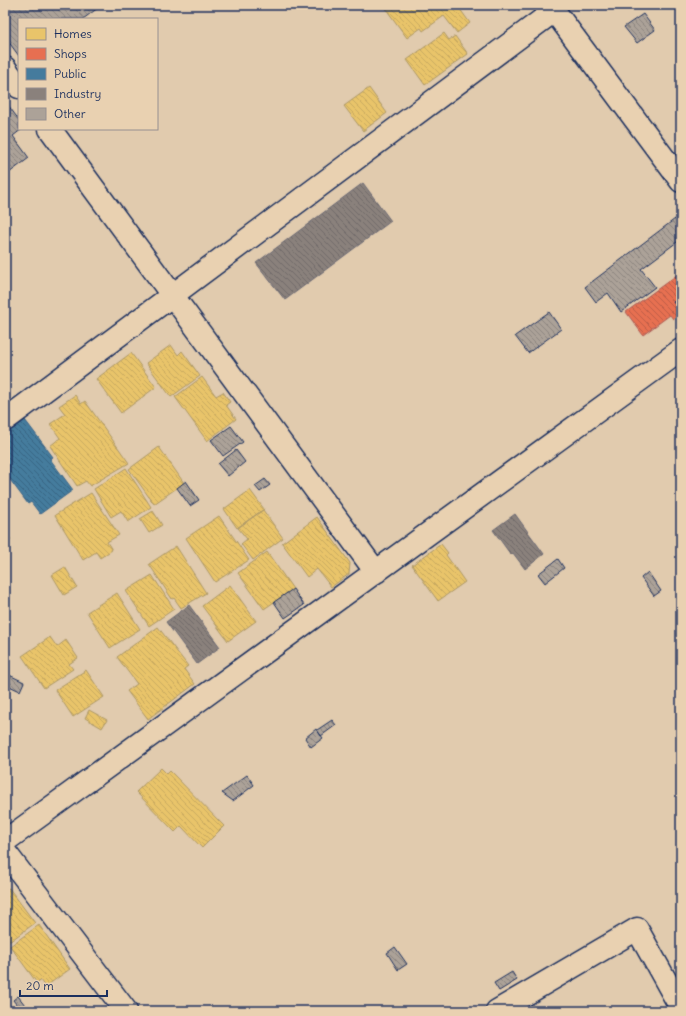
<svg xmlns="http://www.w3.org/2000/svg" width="686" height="1016" font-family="Delius,sans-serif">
  <defs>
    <pattern id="homes-back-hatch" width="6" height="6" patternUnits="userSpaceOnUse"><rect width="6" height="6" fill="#e9c46a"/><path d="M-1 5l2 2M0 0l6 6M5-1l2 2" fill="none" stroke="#c7a95e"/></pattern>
    <pattern id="shops-back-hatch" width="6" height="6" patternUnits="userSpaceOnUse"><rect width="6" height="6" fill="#e76f51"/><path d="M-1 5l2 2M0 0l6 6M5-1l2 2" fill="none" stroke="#ba5c46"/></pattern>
    <pattern id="public-back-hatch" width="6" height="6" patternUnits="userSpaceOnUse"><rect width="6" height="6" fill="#457b9d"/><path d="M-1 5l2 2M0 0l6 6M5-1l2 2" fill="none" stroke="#396583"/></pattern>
    <pattern id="industry-back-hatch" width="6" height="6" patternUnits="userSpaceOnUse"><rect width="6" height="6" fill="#8a817c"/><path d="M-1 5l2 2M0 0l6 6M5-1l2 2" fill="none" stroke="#706a69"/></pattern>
    <pattern id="building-back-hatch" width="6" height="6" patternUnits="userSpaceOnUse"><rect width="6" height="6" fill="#aca298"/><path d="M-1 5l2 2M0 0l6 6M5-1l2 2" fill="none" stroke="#8b847f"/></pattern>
  </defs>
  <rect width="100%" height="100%" fill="#e1cbae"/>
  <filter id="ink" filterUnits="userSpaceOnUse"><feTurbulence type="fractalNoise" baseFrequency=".025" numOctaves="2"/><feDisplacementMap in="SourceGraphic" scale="8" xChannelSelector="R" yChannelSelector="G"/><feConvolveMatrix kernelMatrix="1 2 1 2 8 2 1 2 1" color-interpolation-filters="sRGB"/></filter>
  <g filter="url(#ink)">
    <path fill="url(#homes-back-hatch)" stroke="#ab9766" d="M390 5H457L470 23 457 33 444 16 423 31 421 28 407 38 386 9Z
      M444 33 449 40 455 36 468 54 425 85 407 60Z
      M369 88 387 113 363 131 344 106Z
      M171 345 178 355 182 351 200 376 171 397 146 363Z
      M131 353 156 387 121 413 96 379Z
      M202 377 216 396 223 392 230 402 226 405 236 419 207 441 175 397Z
      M75 395 81 404 85 401 129 463 90 486 86 481 77 486 50 446 60 438 50 424 65 414 59 406Z
      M159 447 184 483 154 504 129 469Z
      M126 468 151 507 128 522 121 511 111 517 94 489Z
      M250 490 264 509 237 528 224 509Z
      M91 493 119 535 107 542 112 550 100 558 96 552 83 560 55 515Z
      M263 510 283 538 253 560 241 544 247 539 238 528Z
      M153 511 162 525 149 533 140 519Z
      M219 516 249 560 215 582 186 538Z
      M317 517 350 563 349 574 331 587 317 569 307 577 282 543Z
      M5 530 11 540 5 543Z
      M441 544 448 553 446 555 465 582 438 601 412 565Z
      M176 546 206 593 181 608 174 598 172 599 149 564Z
      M267 552 293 589 264 609 238 573Z
      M65 567 77 587 64 595 52 575Z
      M152 575 174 609 149 626 126 591Z
      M230 585 256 621 228 641 202 606Z
      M117 593 140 629 110 648 87 612Z
      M158 627 188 666 184 669 195 684 148 719 127 691 137 684 117 657Z
      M50 637 57 647 66 640 78 658 69 664 73 669 44 688 22 656Z
      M86 670 104 697 73 717 55 690Z
      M89 710 107 720 102 728 85 718Z
      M161 768 167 774 170 771 224 826 202 848 181 826 175 832 136 792Z
      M5 886 7 889 9 888 35 923 5 945Z
      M39 925 70 969 45 987 40 980 37 983 10 946Z"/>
    <path fill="url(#shops-back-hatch)" stroke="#aa5c55" d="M681 272V297L673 302 681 313 673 319 670 315 643 335 626 312Z"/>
    <path fill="url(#public-back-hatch)" stroke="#38648a" d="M25 420 53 457 50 459 73 490 40 514 31 502 28 504 5 473V434Z"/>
    <path fill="url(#industry-back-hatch)" stroke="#696873" d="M363 183 391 221 285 300 256 263Z
      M515 514 544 554 525 569 513 553 511 555 493 530Z
      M189 605 220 647 197 664 166 622Z"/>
    <path fill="url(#building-back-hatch)" stroke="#1b2f5e" d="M5 5H102L83 19H19V56L5 37Z
      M643 14 655 30 637 43 624 27Z
      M5 101 19 120V129H22L13 136 29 158 5 176Z
      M675 219 681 227V239L641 269 655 287 621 312 608 293 596 302 585 287Z
      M679 299 681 302V313L673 302Z
      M549 312 561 329 528 353 515 336Z
      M231 426 243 442 223 456 211 440Z
      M236 450 245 462 228 476 218 464Z
      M265 479 270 485 260 492 255 486Z
      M186 481 199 500 190 506 177 488Z
      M558 559 564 568 545 583 538 574Z
      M648 572 661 591 654 596 641 578Z
      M293 589 304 605 285 618 274 602Z
      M5 673 24 682 20 691 5 684Z
      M332 720 336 725 321 736 317 730Z
      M316 729 323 738 311 747 305 738Z
      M247 775 254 785 233 801 222 793Z
      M395 947 407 964 398 970 387 953Z
      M512 972 517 980 499 991 494 983Z
      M18 996 25 1005 20 1009 13 1000Z"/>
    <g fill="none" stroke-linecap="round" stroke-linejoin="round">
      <defs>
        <path id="street" d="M5 68 19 87
          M50 129 376 572
          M5 420 554 11
          M5 841 681 350
          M5 852 126 1011
          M497 1011 637 929 681 1008"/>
        <path id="secondary" d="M550 5 681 181"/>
      </defs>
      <use href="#street" stroke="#1b2f5e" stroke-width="25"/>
      <use href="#secondary" stroke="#1b2f5e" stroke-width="25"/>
      <use href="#street" stroke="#e9d1b1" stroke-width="22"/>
      <use href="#secondary" stroke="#e9d1b1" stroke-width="22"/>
    </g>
  </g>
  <rect width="686" height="1016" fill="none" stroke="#e9d1b1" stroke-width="20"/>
  <rect x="10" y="10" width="666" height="996" fill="none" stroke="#1b2f5e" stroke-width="1.5" filter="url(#ink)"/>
  <rect x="18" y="18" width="140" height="112" fill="#e9d1b1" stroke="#979090"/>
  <rect x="26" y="28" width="20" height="12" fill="#e9c46a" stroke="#979090"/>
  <text x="54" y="38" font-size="12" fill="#1b2f5e">Homes</text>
  <rect x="26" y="48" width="20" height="12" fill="#e76f51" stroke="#979090"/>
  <text x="54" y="58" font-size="12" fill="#1b2f5e">Shops</text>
  <rect x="26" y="68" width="20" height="12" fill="#457b9d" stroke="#979090"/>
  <text x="54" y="78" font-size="12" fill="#1b2f5e">Public</text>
  <rect x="26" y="88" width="20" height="12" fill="#8a817c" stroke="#979090"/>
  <text x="54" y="98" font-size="12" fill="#1b2f5e">Industry</text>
  <rect x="26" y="108" width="20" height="12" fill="#aca298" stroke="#979090"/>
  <text x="54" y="118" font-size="12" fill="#1b2f5e">Other</text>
  <path d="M20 990v6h87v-6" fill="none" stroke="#1b2f5e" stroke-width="2"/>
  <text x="26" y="990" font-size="12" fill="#1b2f5e" stroke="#e9d1b1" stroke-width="3" paint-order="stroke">20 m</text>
</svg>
